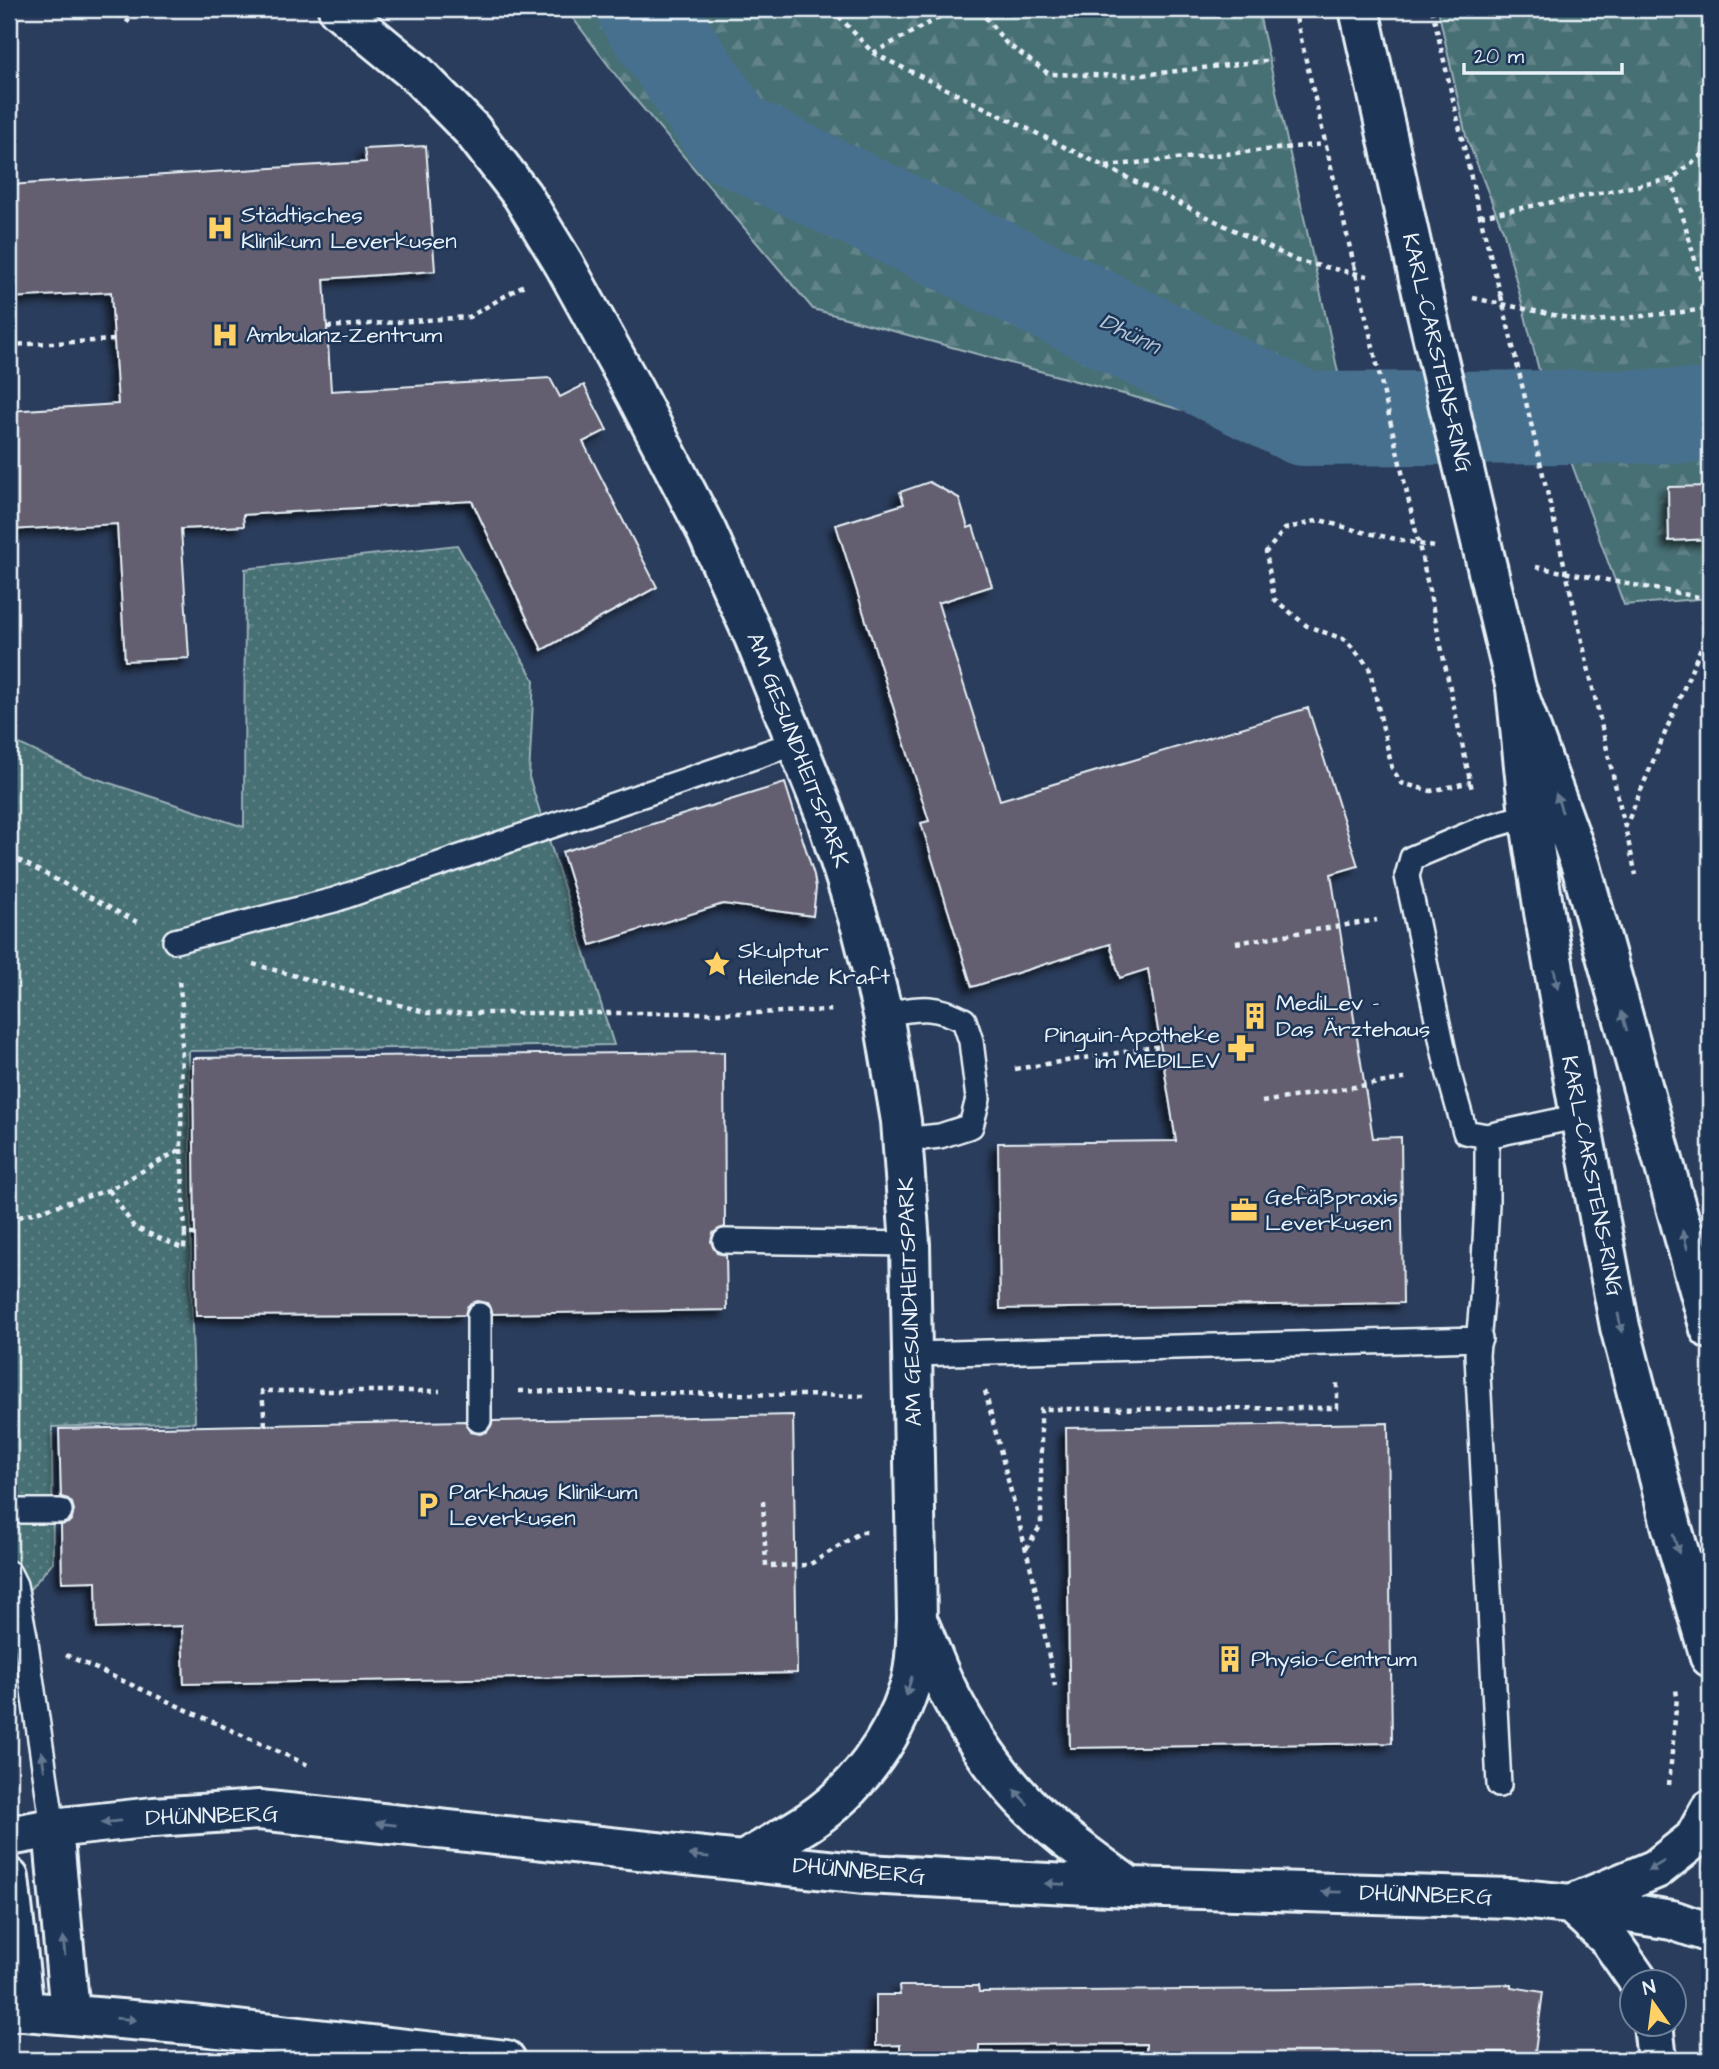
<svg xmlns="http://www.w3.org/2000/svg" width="1719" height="2069" font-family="'Architects Daughter',sans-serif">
  <defs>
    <pattern id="forest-firs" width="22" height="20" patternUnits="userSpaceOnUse" patternTransform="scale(1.75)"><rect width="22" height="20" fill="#476f74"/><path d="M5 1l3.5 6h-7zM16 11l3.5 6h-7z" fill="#628489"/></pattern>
    <pattern id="park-dots" width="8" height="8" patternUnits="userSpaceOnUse" patternTransform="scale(1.75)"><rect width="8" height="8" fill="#476f74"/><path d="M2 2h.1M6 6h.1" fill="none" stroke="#628489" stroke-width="1.8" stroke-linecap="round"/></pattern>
    <filter id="shadow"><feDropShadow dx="-6" dy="6" stdDeviation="3.5" flood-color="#0009"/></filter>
  </defs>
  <rect width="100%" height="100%" fill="#2b3d5c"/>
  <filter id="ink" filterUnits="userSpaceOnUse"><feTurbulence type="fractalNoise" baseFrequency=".0143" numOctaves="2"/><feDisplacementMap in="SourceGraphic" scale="14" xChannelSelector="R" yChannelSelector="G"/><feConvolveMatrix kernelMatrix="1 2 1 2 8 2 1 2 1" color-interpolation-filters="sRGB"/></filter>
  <g filter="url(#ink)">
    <path fill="url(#forest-firs)" stroke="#98b0b6" stroke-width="2" d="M566 9H1258L1357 458 813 309 624 86Z
      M1438 9H1710V598L1624 605 1543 386 1504 233 1466 136Z"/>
    <path fill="url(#park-dots)" stroke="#98b0b6" stroke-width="2" d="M457 545 534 680 529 777 614 1045 189 1051 192 1326 195 1422 52 1427 53 1562 9 1614V739L85 775 244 827 245 569Z"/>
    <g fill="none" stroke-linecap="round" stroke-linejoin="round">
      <path stroke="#476f8f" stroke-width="94" d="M644 9 732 138 1017 277 1304 419 1710 416"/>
    </g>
    <path fill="#635f70" stroke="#e8f1f8" stroke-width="2" filter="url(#shadow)" d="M426 146 435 271 324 279 331 391 550 378 560 397 584 385 607 430 583 442 657 587 542 650 472 501 243 515 244 526 181 529 189 658 125 661 117 524 9 530V411L118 404 111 292 9 298V185L366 162 364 149Z
      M929 482 959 498 968 528 973 526 992 586 938 603 1000 800 1308 708 1358 866 1331 874 1373 1138 1401 1137 1403 1303 1000 1309 998 1143 1176 1141 1148 969 1120 978 1110 944 972 987 921 823 929 821 836 525 904 504 900 492Z
      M1710 486V539L1669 541 1668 487Z
      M785 783 814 875 816 888 813 916 723 904 591 945 562 852Z
      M724 1052 725 1227 719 1229 713 1233 711 1241 713 1247 717 1253 726 1255 727 1310 493 1314 491 1309 487 1303 478 1301 471 1303 467 1307 465 1315 196 1316 193 1058Z
      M793 1415 797 1673 184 1684 182 1626 97 1629 96 1581 62 1582 61 1525 68 1523 72 1519 74 1510 72 1503 68 1499 61 1497 59 1429 465 1421 471 1432 480 1434 487 1432 491 1426 493 1421Z
      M1388 1423 1392 1743 1070 1748 1066 1428Z
      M1511 1984V1987L1543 1992 1535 2052H1401V2060H1146V2044L979 2045V2052H900V2045L876 2046V1995H900L899 1986H978L979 1992 1306 1989Z"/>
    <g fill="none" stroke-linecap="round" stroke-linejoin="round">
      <defs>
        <path id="lane" d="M175 941 334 900 798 742
          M883 1014C918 1009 930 1003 964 1020L971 1041 978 1099 971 1126 940 1136 903 1140
          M1487 1136 1580 1116
          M725 1241 910 1244
          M913 1354 1480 1339
          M479 1420V1315
          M9 1511H60
          M9 1573 15 1585 25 1636 53 1828
          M1499 1785 1477 1355 1482 1299 1487 1204V1136L1465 1132 1448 1071 1407 876 1412 858 1481 829 1529 815"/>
        <path id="street" d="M338 9 417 74 472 130 522 195 564 264 635 393 706 530 754 637 825 814 862 930 883 1014 901 1121 910 1244 917 1619C916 1642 916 1667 909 1689 892 1741 856 1790 810 1821 789 1835 766 1847 745 1860
          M920 1626C928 1644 935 1664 943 1681 961 1720 992 1767 1021 1798 1053 1832 1092 1859 1130 1887"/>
        <path id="secondary" d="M53 1828 70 2014
          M9 1836 53 1828 154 1817 259 1810 865 1874 1130 1887 1510 1898 1571 1904 1672 1920 1710 1933
          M9 1878 24 2011
          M1571 1904 1656 1869 1694 1839 1710 1810
          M1571 1904 1609 1939 1639 1982
          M9 2011H24L192 2025 506 2060
          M1653 2024 1657 2060"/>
        <path id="primary" d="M1359 9 1419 279
          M1488 571 1516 688 1581 866 1710 1329
          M1516 688 1529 815 1544 912 1580 1116 1620 1327 1672 1528 1710 1657"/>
      </defs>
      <use href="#lane" stroke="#e8f1f8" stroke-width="28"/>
      <use href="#street" stroke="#e8f1f8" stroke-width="44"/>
      <use href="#secondary" stroke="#e8f1f8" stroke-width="44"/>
      <use href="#primary" stroke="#e8f1f8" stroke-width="44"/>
      <path stroke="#e8f1f8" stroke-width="4.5" stroke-dasharray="5 5" stroke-linecap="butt" d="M109 9 130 22
        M832 9 873 53 1297 261 1372 277
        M979 9 1006 43 1049 74 1134 76 1272 60
        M1294 9 1354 265
        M1432 9 1480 216 1501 296
        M1482 13 1504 9
        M873 53 955 9
        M1106 166 1324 144
        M1672 179 1709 309
        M1480 216 1672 179 1710 148
        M1473 298 1587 322 1710 309
        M327 327 469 317 524 285
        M9 345 115 340
        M1434 547 1358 531 1320 520 1285 529 1266 552 1274 599 1307 626 1346 640 1369 667 1392 768 1401 783 1431 791 1471 782
        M1422 558 1472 790
        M1536 567 1710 599
        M1570 589 1636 875
        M1625 828 1710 626
        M9 855 139 923
        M1236 943 1377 920
        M253 964 428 1013H755L835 1010
        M1015 1069 1161 1046
        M1262 1102 1409 1078
        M181 1149 185 1234H194
        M109 1190 134 1227 184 1249 185 1234
        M9 1220 109 1190 181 1149 182 1005 179 981
        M519 1391 867 1396
        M985 1391 1033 1577 1055 1686
        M265 1425 262 1391H440
        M763 1501 766 1566 809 1565 861 1532H868
        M1026 1549 1041 1525V1409L1337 1408V1382
        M66 1655 310 1766
        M1669 1785 1677 1697 1676 1689"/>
      <use href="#lane" stroke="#1d3557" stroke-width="23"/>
      <use href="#street" stroke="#1d3557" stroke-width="38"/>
      <use href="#secondary" stroke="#1d3557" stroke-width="38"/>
      <use href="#primary" stroke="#1d3557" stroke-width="38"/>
      <defs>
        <path id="primary-bridge" d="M1419 279 1488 571"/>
      </defs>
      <use href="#primary-bridge" stroke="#e8f1f8" stroke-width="44" stroke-linecap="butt"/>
      <path stroke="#e8f1f8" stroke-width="4.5" stroke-dasharray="5 5" stroke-linecap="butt" d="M1354 265 1422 558
        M1501 296 1570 589"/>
      <use href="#primary-bridge" stroke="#1d3557" stroke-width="38"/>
    </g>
    <defs><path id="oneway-solid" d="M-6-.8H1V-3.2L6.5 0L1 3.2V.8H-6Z" transform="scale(1.75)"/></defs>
    <g fill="#64778f">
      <use href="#oneway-solid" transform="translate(1559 803) rotate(-109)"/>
      <use href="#oneway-solid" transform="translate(1556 979) rotate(80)"/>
      <use href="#oneway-solid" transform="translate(1624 1021) rotate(-106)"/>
      <use href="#oneway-solid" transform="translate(1685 1240) rotate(-106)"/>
      <use href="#oneway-solid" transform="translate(1620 1323) rotate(78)"/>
      <use href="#oneway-solid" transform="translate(1676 1544) rotate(73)"/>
      <use href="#oneway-solid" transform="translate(909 1686) rotate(107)"/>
      <use href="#oneway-solid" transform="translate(43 1761) rotate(-98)"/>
      <use href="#oneway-solid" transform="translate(1021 1797) rotate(-133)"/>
      <use href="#oneway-solid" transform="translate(111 1822) rotate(173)"/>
      <use href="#oneway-solid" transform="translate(386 1824) rotate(-174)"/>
      <use href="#oneway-solid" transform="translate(699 1856) rotate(-174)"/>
      <use href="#oneway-solid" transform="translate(1656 1866) rotate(149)"/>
      <use href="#oneway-solid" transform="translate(1055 1884) rotate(-178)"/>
      <use href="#oneway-solid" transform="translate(1332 1892) rotate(-179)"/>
      <use href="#oneway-solid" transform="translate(64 1946) rotate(-95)"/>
      <use href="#oneway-solid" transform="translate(126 2019) rotate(5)"/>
    </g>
  </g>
  <defs>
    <symbol id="hospital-bare" viewBox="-9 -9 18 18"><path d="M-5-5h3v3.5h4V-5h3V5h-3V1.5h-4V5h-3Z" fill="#ffd166" stroke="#1d3557" stroke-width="2.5" paint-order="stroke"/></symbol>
    <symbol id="sight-bare" viewBox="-9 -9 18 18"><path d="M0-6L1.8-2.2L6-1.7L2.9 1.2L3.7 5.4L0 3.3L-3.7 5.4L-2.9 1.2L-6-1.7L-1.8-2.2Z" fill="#ffd166" stroke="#1d3557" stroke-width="2.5" paint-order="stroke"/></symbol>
    <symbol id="building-bare" viewBox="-9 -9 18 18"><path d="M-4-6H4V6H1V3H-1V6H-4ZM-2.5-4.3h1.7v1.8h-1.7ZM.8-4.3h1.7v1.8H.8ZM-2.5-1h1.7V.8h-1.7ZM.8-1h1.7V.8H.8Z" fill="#ffd166" stroke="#1d3557" stroke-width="2.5" paint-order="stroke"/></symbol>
    <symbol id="pharmacy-bare" viewBox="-9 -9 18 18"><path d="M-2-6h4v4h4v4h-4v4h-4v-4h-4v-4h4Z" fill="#ffd166" stroke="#1d3557" stroke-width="2.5" paint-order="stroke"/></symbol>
    <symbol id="office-bare" viewBox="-9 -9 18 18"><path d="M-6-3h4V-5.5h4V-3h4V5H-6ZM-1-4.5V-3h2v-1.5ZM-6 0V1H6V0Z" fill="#ffd166" stroke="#1d3557" stroke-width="2.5" paint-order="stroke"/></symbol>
    <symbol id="parking-bare" viewBox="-9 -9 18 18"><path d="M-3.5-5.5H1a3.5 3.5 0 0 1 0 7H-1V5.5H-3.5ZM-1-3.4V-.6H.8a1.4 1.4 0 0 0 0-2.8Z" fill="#ffd166" stroke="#1d3557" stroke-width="2.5" paint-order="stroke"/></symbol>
  </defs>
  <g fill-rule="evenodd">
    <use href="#hospital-bare" x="201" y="209" width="38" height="38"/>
    <use href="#hospital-bare" x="206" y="316" width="38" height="38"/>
    <use href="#sight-bare" x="698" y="945" width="38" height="38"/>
    <use href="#building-bare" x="1236" y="997" width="38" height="38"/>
    <use href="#pharmacy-bare" x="1222" y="1029" width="38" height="38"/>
    <use href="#office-bare" x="1225" y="1191" width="38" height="38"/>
    <use href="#parking-bare" x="409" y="1486" width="38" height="38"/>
    <use href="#building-bare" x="1211" y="1640" width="38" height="38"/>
  </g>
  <g text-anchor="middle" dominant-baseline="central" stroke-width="5" stroke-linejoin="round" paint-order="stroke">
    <g font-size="23" fill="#e8f1f8" stroke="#1d3557" text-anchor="start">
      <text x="241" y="215">Städtisches<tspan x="241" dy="26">Klinikum Leverkusen</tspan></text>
      <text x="246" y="335">Ambulanz-Zentrum</text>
      <text x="738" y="951">Skulptur<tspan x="738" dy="26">Heilende Kraft</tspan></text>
      <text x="1276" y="1003">MediLev -<tspan x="1276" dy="26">Das Ärztehaus</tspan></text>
      <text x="1220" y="1035" text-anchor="end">Pinguin-Apotheke<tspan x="1220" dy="26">im MEDILEV</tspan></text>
      <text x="1265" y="1197">Gefäßpraxis<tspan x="1265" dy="26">Leverkusen</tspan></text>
      <text x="449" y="1492">Parkhaus Klinikum<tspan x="449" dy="26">Leverkusen</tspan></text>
      <text x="1251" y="1659">Physio-Centrum</text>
    </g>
    <g font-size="23" fill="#e8f1f8" stroke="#1d3557">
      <text transform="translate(1437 353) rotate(77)">KARL-CARSTENS-RING</text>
      <text transform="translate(798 750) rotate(69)">AM GESUNDHEITSPARK</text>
      <text transform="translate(1592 1176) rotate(79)">KARL-CARSTENS-RING</text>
      <text transform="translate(910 1302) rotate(-92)">AM GESUNDHEITSPARK</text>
      <text transform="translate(212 1816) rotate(-2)">DHÜNNBERG</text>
      <text transform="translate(859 1871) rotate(5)">DHÜNNBERG</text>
      <text transform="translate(1426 1895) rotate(2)">DHÜNNBERG</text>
    </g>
    <g font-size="24" font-style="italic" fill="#b0c4d3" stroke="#1d3557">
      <text transform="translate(1130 334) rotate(26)">Dhünn</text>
    </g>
  </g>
  <rect width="1719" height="2069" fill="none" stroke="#1d3557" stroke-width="35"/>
  <rect x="18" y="18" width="1684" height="2034" fill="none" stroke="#e8f1f8" stroke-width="2.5" filter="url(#ink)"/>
  <g transform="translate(1653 2003) rotate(346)"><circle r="33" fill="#1d3557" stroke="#6e8097" stroke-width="2"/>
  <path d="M0-5L12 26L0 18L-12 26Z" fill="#ffd166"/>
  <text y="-10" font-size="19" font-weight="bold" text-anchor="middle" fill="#e8f1f8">N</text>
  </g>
  <path d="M1464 63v10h158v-10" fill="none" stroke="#e8f1f8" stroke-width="3.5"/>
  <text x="1474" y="63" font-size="21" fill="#e8f1f8" stroke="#1d3557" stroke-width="5" paint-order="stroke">20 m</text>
</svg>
